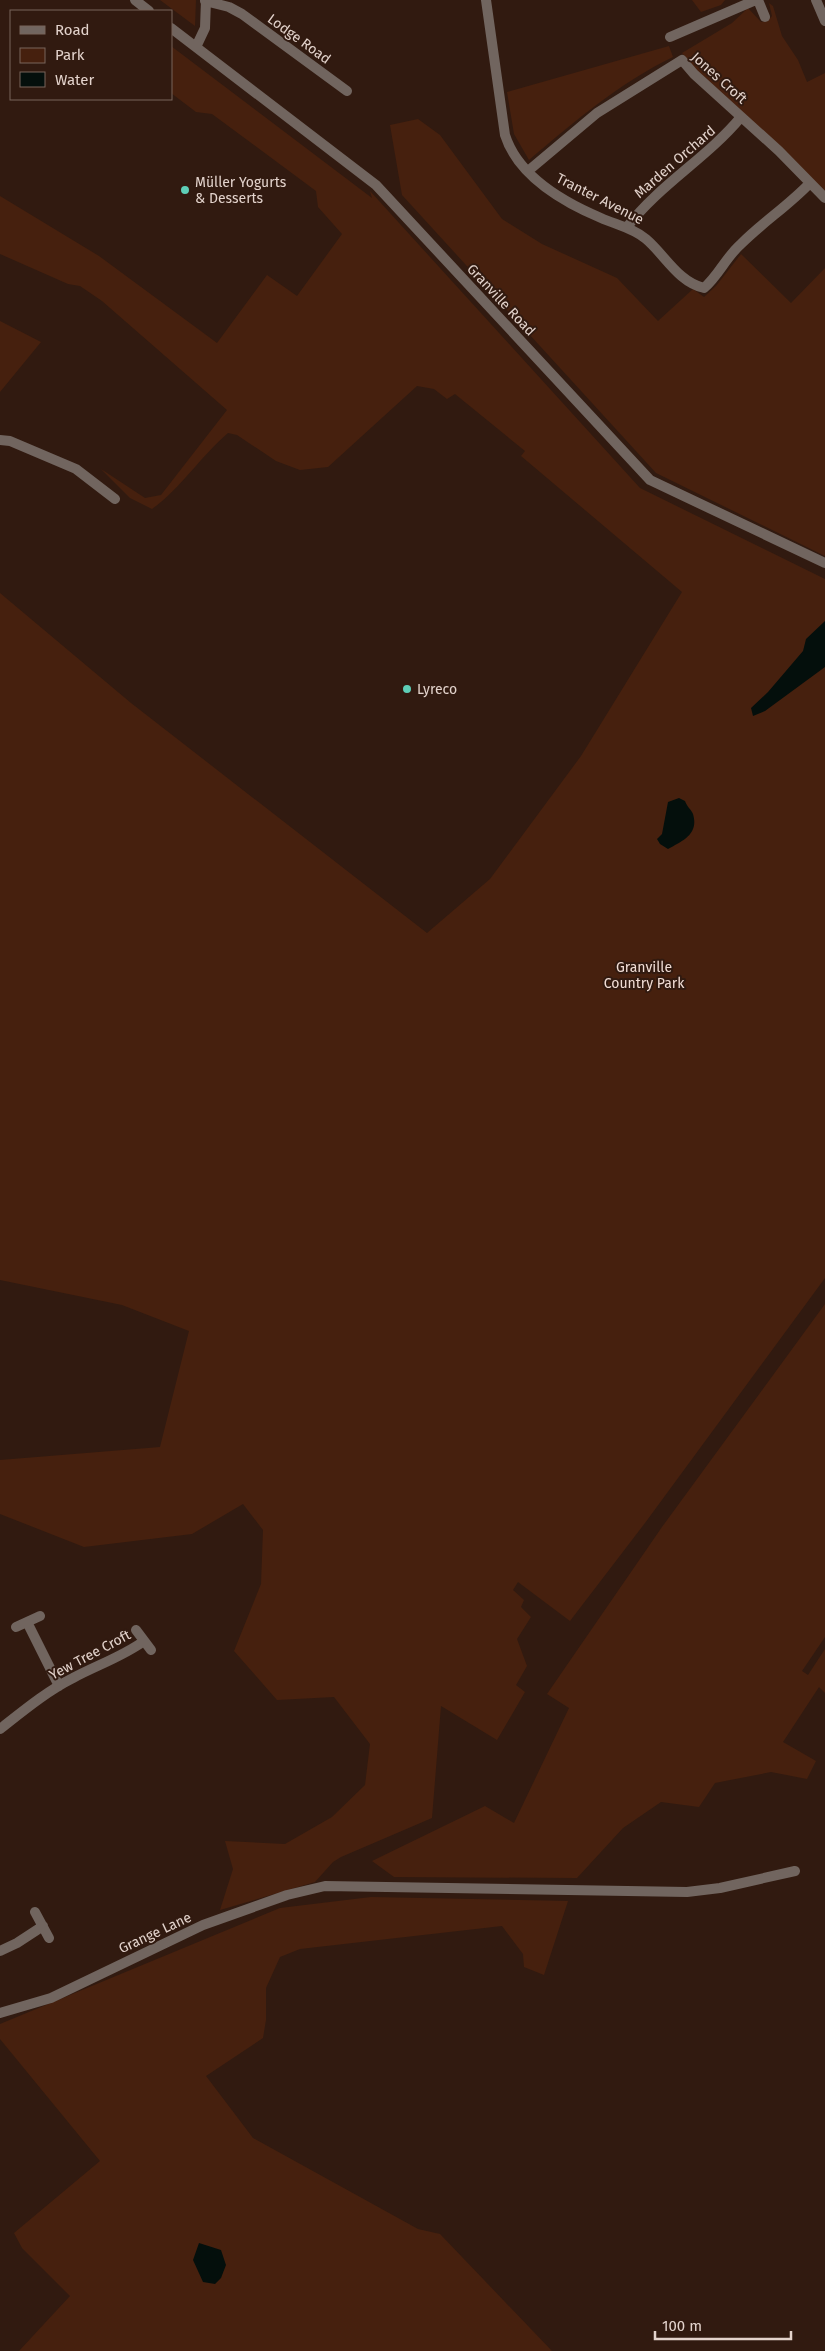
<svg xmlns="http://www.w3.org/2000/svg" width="825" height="2351" font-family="'Fira Sans',sans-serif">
  <rect width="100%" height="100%" fill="#311a10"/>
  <path fill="#46200e" d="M160 0H196L195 26Z
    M692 0H725L721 5 701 12Z
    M769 3 773 6 782 36 798 60 807 82 825 73V191L706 82 682 53 732 23 748 8 761 22 768 21 772 16Z
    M171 46 372 198 370 191 640 488 825 579V1278L645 1523 570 1621 518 1582 513 1590 524 1600 521 1607 531 1617 517 1639 527 1666 516 1685 525 1692 497 1740 441 1706 432 1818 341 1857 333 1862 315 1882 220 1910 233 1869 225 1841 285 1844 332 1817 365 1785 370 1744 334 1697 277 1700 234 1651 261 1584 263 1530 243 1504 192 1534 84 1547 0 1514V1460L160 1447 189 1331 122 1305 0 1280V593L131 703 427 933 490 879 581 756 682 592 521 456 525 451 455 394 447 399 434 389 417 386 328 467 300 470 276 461 237 435 228 433C201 456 181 488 152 509L130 498 101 469 145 498 161 495 227 410 102 301 80 286 68 284 0 254V196L99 256 217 343 267 275 297 296 342 234 318 207 316 191 212 114 196 112 171 93Z
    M669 46 673 57C619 83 574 122 529 160L514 134 507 92Z
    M418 119 440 135 502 219 542 244 617 278 658 321 693 289 704 297 716 286 741 254 791 303 825 268V556L656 473 402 195 390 125Z
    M0 321 41 342 0 392Z
    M825 1304V1637L802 1671 808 1675 825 1649V1693L819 1687 783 1742 816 1761 807 1779 771 1772 715 1783 699 1807 661 1802 623 1828 577 1878 394 1877 372 1861 485 1806 514 1823 569 1708 547 1694 662 1527Z
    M371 1897 568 1901 544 1975 524 1967 523 1954 502 1926 300 1949 280 1957 266 1988V2020L263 2038 206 2076 253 2138 418 2229 440 2234 552 2351H19L70 2296 22 2248 14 2233 100 2161 0 2039V2024L280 1908Z"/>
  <path fill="#040f0c" d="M825 621V667L765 711 753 716 751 708 768 692 803 651 806 639Z
    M679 798 685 801C687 807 691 809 693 814 699 834 683 841 668 849L660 844 657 839 662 834 668 802Z
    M199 2243 221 2250 226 2265 221 2278 215 2284 203 2282 193 2260Z"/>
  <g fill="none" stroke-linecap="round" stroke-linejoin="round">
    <path stroke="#71655f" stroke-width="10" d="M135 0 149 11
      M486 0 505 135C518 176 563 202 601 218 617 225 633 228 646 239 665 255 678 282 704 288 719 275 726 257 741 244 763 222 788 206 810 183
      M758 0 765 17
      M816 0 825 21
      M205 1 229 7 242 14 347 91
      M171 28 376 185 650 480 825 563
      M670 37 756 0
      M196 47 205 28 206 0
      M528 171 597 113 682 60 694 74 779 151 825 198
      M627 227C660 184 707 158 741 117
      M0 440 10 441 76 469 115 499
      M27 1622 59 1686
      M16 1627 40 1616
      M136 1630 151 1650
      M0 1729C23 1711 47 1691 73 1678 97 1665 122 1657 144 1641
      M35 1912 49 1938
      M0 1951 17 1943 43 1926
      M0 2013 51 1998 203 1925 287 1895 325 1886 687 1892 720 1888 795 1871"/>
  </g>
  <g fill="#5eceb7" stroke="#311a10" stroke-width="2">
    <circle cx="185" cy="190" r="5"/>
    <circle cx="407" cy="689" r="5"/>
  </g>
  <g text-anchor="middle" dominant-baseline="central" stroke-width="4" stroke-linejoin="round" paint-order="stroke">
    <g font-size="14" fill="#e3d3cc" stroke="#311a10">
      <text transform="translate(299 39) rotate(36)">Lodge Road</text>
      <text transform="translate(719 78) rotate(42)">Jones Croft</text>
      <text transform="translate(675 162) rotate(-41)">Marden Orchard</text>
      <text transform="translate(600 199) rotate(27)">Tranter Avenue</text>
      <text transform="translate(501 300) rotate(47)">Granville Road</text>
      <text transform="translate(90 1655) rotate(-28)">Yew Tree Croft</text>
      <text transform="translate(155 1933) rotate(-25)">Grange Lane</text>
    </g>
    <g font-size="14" fill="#e3d3cc" stroke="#311a10" text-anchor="start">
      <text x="195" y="182">Müller Yogurts<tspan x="195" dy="16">&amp; Desserts</tspan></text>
      <text x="417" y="689">Lyreco</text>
    </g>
    <g font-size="14" fill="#f1ddd5" stroke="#311a10">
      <text x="644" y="967">Granville<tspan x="644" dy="16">Country Park</tspan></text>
    </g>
  </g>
  <rect x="10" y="10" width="162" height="90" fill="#311a10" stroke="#78645b"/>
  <rect x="20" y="26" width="25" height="8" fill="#71655f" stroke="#78645b"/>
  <text x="55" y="35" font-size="15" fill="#e3d3cc">Road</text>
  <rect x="20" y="48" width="25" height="15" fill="#46200e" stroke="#78645b"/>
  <text x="55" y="60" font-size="15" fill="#e3d3cc">Park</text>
  <rect x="20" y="72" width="25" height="15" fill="#040f0c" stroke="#78645b"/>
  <text x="55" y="85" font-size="15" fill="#e3d3cc">Water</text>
  <path d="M655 2331v8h136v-8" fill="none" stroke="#e3d3cc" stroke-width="2.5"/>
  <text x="662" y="2331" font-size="15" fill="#e3d3cc" stroke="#311a10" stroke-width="4" paint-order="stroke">100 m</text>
</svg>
